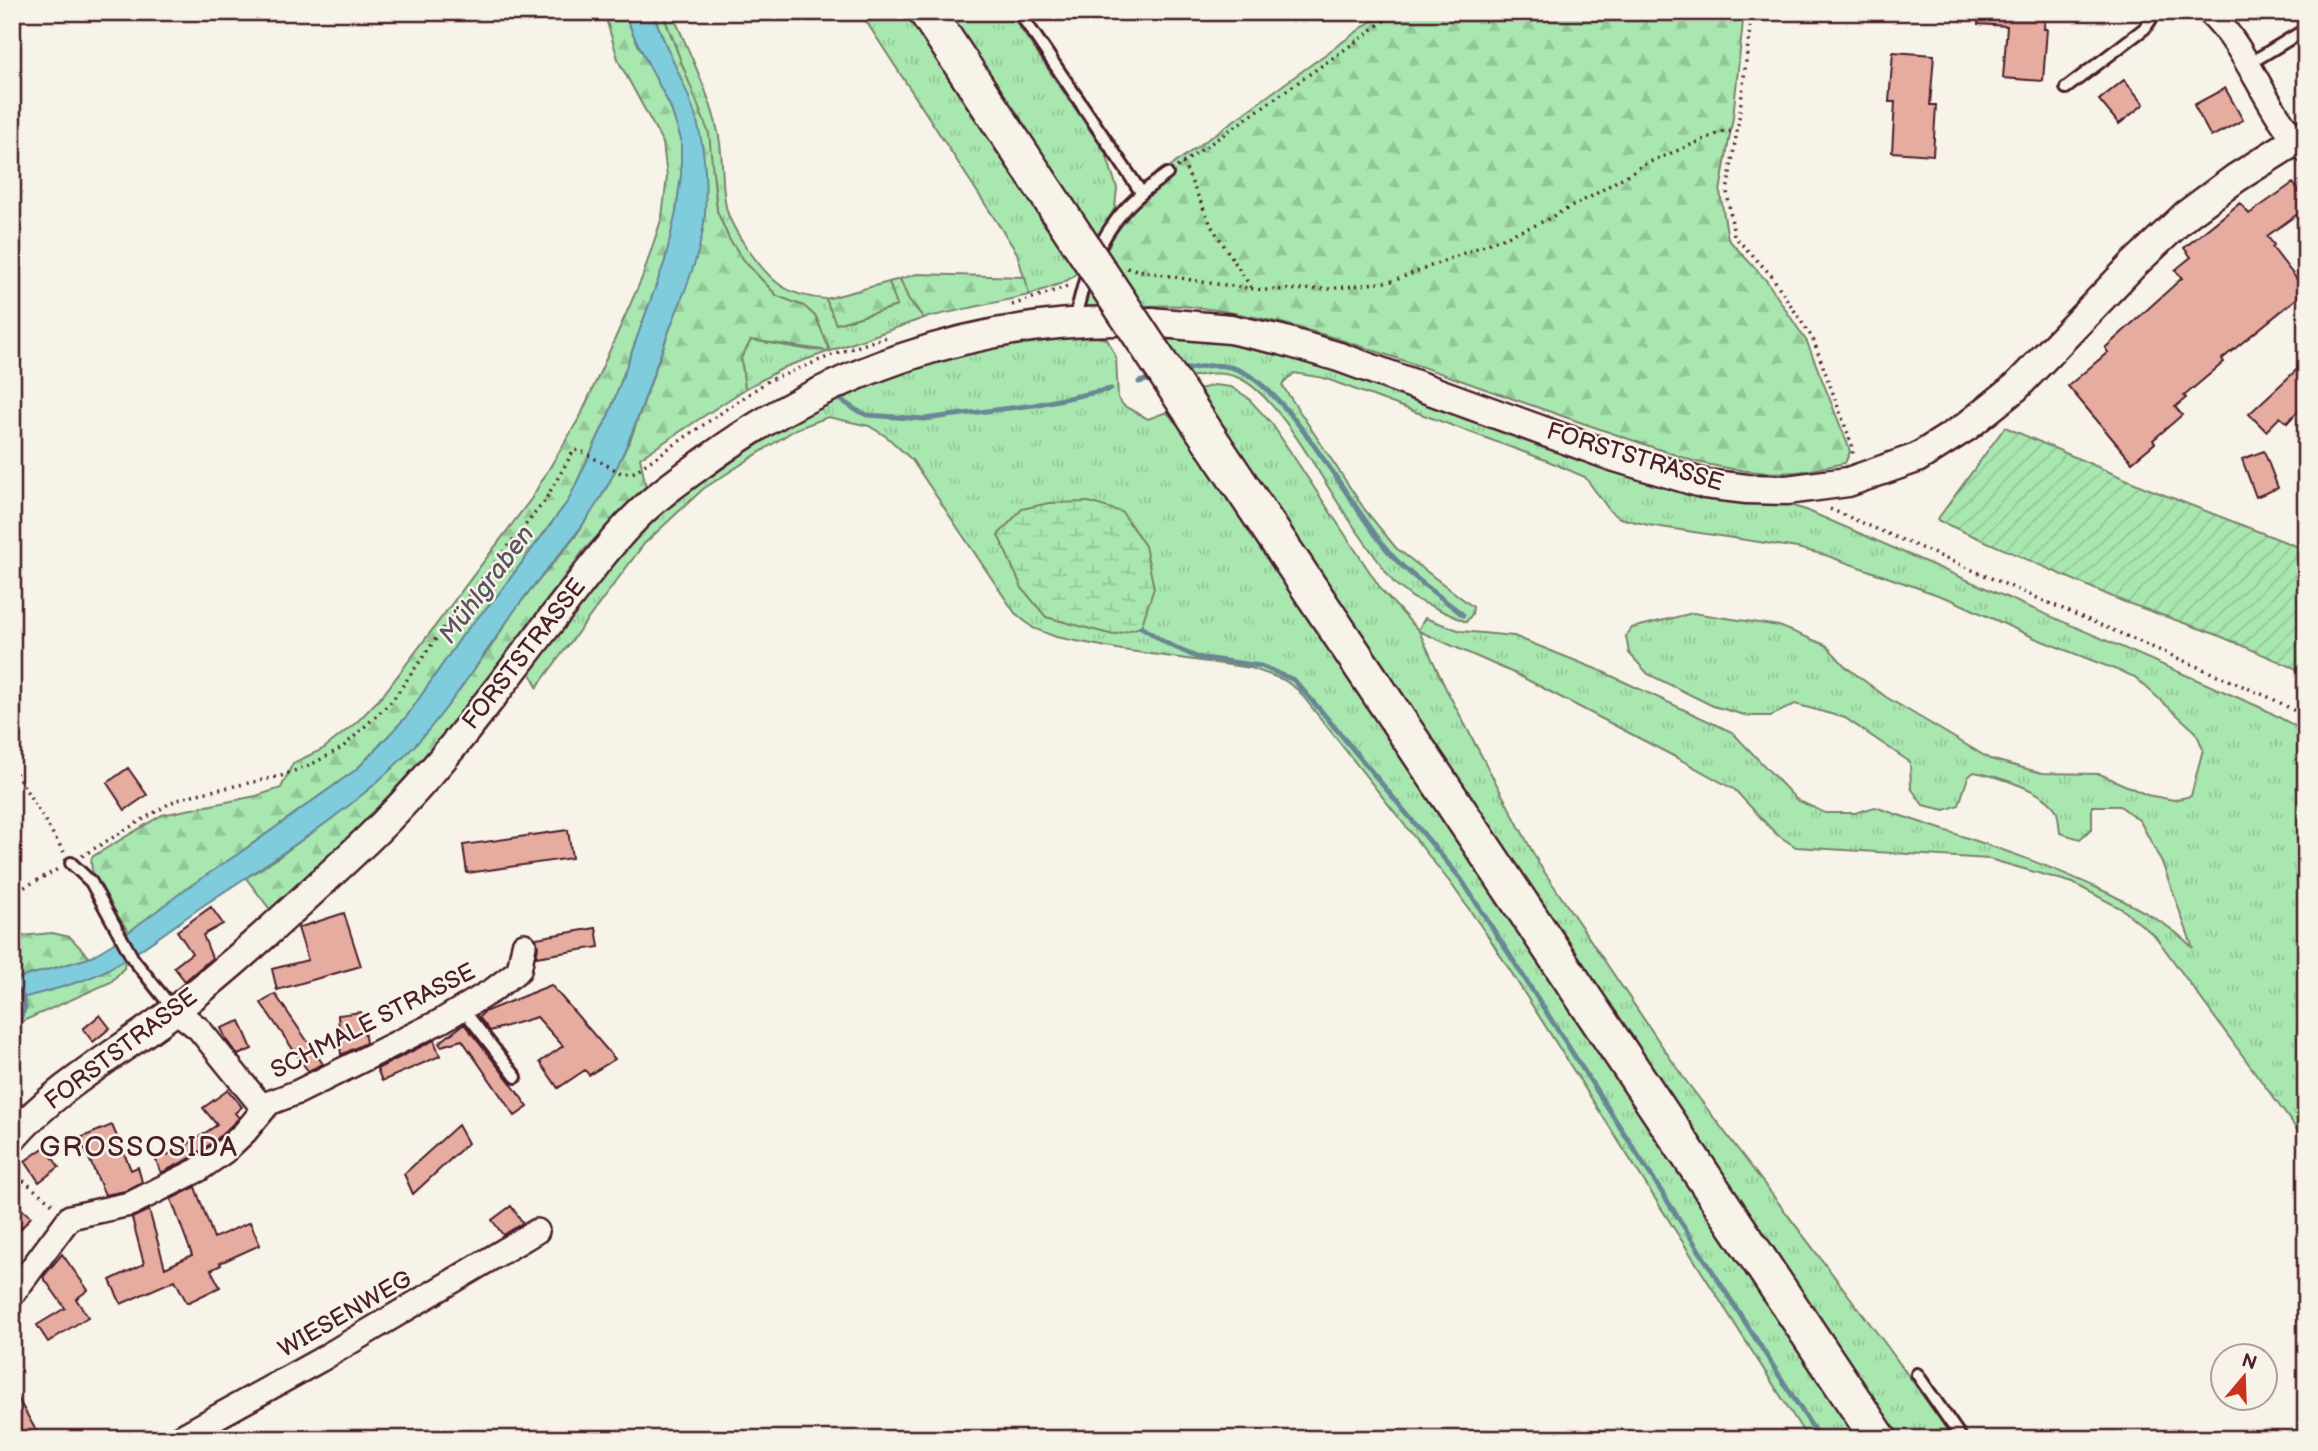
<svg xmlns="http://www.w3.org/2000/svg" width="2318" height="1451" font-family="'Balsamiq Sans',sans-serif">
  <defs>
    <pattern id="grass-tufts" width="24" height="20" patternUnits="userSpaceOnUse" patternTransform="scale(1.75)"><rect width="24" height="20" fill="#a8e7af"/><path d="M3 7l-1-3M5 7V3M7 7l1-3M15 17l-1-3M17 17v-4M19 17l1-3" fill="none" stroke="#92c697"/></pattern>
    <pattern id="forest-firs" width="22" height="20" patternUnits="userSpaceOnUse" patternTransform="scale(1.75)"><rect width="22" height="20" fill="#a8e7af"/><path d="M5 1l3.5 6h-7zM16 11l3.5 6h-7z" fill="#92c697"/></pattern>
    <pattern id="wetland-marsh" width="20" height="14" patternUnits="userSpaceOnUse" patternTransform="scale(1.75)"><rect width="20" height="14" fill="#a8e7af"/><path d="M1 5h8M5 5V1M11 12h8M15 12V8" fill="none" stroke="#92c697"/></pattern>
    <pattern id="garden-furrows" width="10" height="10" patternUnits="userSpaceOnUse" patternTransform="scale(1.75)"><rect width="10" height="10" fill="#a8e7af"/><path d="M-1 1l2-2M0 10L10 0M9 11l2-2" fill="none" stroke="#92c697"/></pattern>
  </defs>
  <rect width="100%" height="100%" fill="#f7f3e8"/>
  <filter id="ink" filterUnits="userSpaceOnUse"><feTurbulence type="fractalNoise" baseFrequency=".0143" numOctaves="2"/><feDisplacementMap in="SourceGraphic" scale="14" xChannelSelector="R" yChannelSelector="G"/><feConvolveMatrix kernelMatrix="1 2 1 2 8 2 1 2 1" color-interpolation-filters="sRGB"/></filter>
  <g filter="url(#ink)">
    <path fill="url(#grass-tufts)" stroke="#79836d" stroke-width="2" d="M662 12H672C688 51 709 91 718 132 724 157 721 183 726 207 731 230 765 277 785 288 798 296 812 298 826 299L836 324 897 306 889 282 900 279 909 300 924 318 785 367 745 389 741 358 751 340 810 350 830 351 816 317 804 306 777 296 746 263 729 239 717 211 714 179 675 44Z
      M860 12H909L1033 198C1032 219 1067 250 1080 267L1073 277 1062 283 1029 295 1017 253Z
      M944 12H1009L1106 154 1117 188 1115 208 1094 242 1070 193 1060 186Z
      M1077 334 1107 339 1116 357 1118 398 1124 406 1148 419 1167 412 1207 461 1859 1439H1808L1490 939 1452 885 1298 690 1284 680 1251 668 1122 650 1056 637 1033 628 1015 613 912 460 887 437 869 426 828 417 796 429 703 489 644 544 537 687 528 667 643 527 702 475 850 389 992 343Z
      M1160 337 1246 344 1806 510 2264 709 2306 732V1142L2155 936 2122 909 2073 883 1989 859 1796 847 1776 834 1735 790 1681 760 1518 675 1419 631 1446 689 1539 864 1683 1077 1887 1346 1954 1439H1894L1335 601 1200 389 1214 385 1231 387 1247 397 1272 424 1383 592 1418 630 1425 618 1461 631 1514 636 1601 671 1732 732 1797 800 1825 813H1855L1875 807C1953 834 2034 857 2108 893 2138 908 2170 924 2193 948L2163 865 2140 821 2120 806H2092V828L2080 839 2060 833C2059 826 2059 816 2056 810 2044 790 1996 776 1974 772L1968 777 1959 805 1945 810 1923 805 1911 788 1910 762 1845 718 1795 704 1771 716H1748L1713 706 1648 674 1629 653 1626 636 1632 628 1693 613 1779 626 1826 645 1846 667 1886 697 1990 759 2042 773 2100 774 2147 795 2174 800 2191 796 2203 749 2196 732 2135 677 2037 639 1952 600 1825 555 1797 548 1648 525 1620 518 1610 511 1585 477 1548 461 1324 378 1294 373 1282 385 1365 510 1396 548 1473 607 1472 614 1466 622 1413 598 1394 583C1377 559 1360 536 1344 512 1320 476 1277 395 1239 378 1221 370 1204 374 1186 378Z"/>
    <path fill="url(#forest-firs)" stroke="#79836d" stroke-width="2" d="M604 12H624L634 36 670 106 681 139V176L676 212 665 261 609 414 568 501 497 596 464 633 407 716 357 769 129 932C117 914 86 878 92 857L162 815 256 796 281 788 293 763 323 749 357 722 383 695 531 499 581 415 642 278 662 217 667 177 663 143 619 62Z
      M653 12H662L709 134 717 211 729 239 746 263 777 296 804 306 816 317 830 351 751 340 741 358 745 389 640 458 646 487 584 550 478 694 437 744 363 823 272 912 246 878 275 860 373 786 428 730 491 647 515 609 575 537 605 491 631 438 689 275 702 234 705 213V173L699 134Z
      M1384 12H1744L1733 117 1720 192 1728 239 1766 280 1807 342 1848 445 1850 452 1845 463C1829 466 1812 471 1796 472 1762 475 1729 469 1696 462 1617 435 1538 408 1460 380 1373 350 1285 317 1193 307 1160 303 1126 308 1093 311L1086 304V297L1112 239 1157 176Z
      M917 274 1025 277 1029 295 924 318 909 300 900 279Z
      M889 282 897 306 836 324 826 299Z
      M52 933 70 937 90 958 12 980V937Z
      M125 958 124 968 111 982 12 1026V1001L95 975Z"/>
    <path fill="url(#wetland-marsh)" stroke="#79836d" stroke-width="2" d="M1089 502 1122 512 1145 546 1154 588 1141 627 1113 635 1046 617 1022 588 998 535 1022 509 1049 503Z"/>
    <path fill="url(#garden-furrows)" stroke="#79836d" stroke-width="2" d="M2005 427 2144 487 2306 550V673L2215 634 2122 601 1937 520Z"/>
    <path fill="#7fcddc" stroke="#6a8795" stroke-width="2" d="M624 12H653C663 44 680 72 691 103 704 137 707 177 705 213 702 257 679 303 664 344 646 393 631 444 605 490 581 534 544 569 515 610 483 655 454 702 418 742 357 809 278 856 204 905 169 929 133 958 94 976 68 987 39 993 12 1001V980L89 958 114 943 187 888 244 850 357 769 407 716 464 633 497 596 568 501 609 414 665 261 676 212 681 176V139L670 106 634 36Z"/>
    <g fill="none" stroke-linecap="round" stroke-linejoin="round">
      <path stroke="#6a8795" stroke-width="5" d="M1183 370C1198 367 1214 363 1230 367 1286 380 1350 508 1389 552 1406 573 1441 597 1463 615
        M1139 382 1154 378
        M841 400 856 410 867 415 924 419 1034 405 1111 389
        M1141 627 1166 643 1196 657 1261 666 1294 680 1322 712 1461 879 1820 1439
        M12 1038 25 1007 21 992"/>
    </g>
    <path fill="#e6aca0" stroke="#4a1f2b" stroke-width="2" d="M1978 12H2045L2044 29H2047L2043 81 2003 78 2007 26 1978 24Z
      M1893 52 1934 55 1930 105H1936L1933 155 1892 152 1895 102H1889Z
      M2124 80 2144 104 2119 124 2099 100Z
      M2225 88 2243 120 2211 137 2194 105Z
      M2293 183 2306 200V208L2267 236 2274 245 2272 247 2306 291 2222 359 2224 362 2184 396 2186 398 2175 407 2182 415 2153 440 2155 443 2132 462 2068 386 2108 352 2105 348 2182 278 2175 270 2191 257 2184 248 2240 203 2249 214Z
      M2306 361V402L2287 423 2280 417 2266 431 2249 414Z
      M2264 451 2278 488 2256 497 2242 459Z
      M128 768 147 795 125 810 107 783Z
      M568 830 572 858 467 873 463 845Z
      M211 907 223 924 203 935 212 958 185 981 174 967 192 953 177 931Z
      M344 913 361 966 277 990 272 969 308 960 298 928Z
      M596 928 599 947 536 957 538 947 536 938Z
      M551 985 615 1059 589 1075 585 1070 558 1088 540 1062 563 1046 537 1017 490 1031 479 1017 484 1012Z
      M275 994 323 1064 308 1071 261 1003Z
      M361 1012 366 1043 341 1055 338 1015Z
      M100 1015 110 1028 93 1042 83 1029Z
      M240 1021 252 1049 238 1055 227 1041 221 1028Z
      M464 1024 510 1082 528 1107 515 1116 462 1040 441 1046 439 1043Z
      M434 1040 440 1056 382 1081 377 1069Z
      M228 1090 242 1107 235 1113 239 1118 216 1140 191 1158 161 1173 156 1160 182 1148 217 1125 203 1108Z
      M112 1125 131 1170 138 1167 142 1182 125 1191 105 1195 80 1138Z
      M458 1125 468 1143 413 1194 404 1174Z
      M45 1147 59 1167 39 1182 25 1161Z
      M195 1187 214 1238 250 1222 260 1245 220 1263 221 1265 211 1270 220 1287 187 1303 175 1280 121 1304 110 1280 144 1264 132 1218 149 1210 165 1268 192 1255 171 1199Z
      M12 1201 31 1217 12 1239Z
      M511 1206 523 1223 503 1235 492 1220Z
      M62 1254 88 1290 76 1299 88 1317 48 1342 37 1325 65 1308 43 1277Z
      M12 1388 38 1434 28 1439H12Z"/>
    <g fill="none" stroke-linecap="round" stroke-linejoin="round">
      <defs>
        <path id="service" d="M1019 12 1141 192
          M2247 65 2306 29
          M2066 88 2145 28 2156 12
          M1100 246C1116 214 1138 194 1167 174
          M1074 321 1086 276
          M71 863 91 882 133 959 173 1009
          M462 1008 516 1077
          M1917 1374 1962 1439"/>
        <path id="minor" d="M2209 12C2250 50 2264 110 2306 151
          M175 1010 199 1029 263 1108
          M12 1295 70 1217 130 1204 198 1170 225 1151 245 1132 269 1103 298 1092 441 1021 493 990 519 970 524 945
          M177 1439 320 1360 537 1231"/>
        <path id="tertiary" d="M1150 322 1230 329 1281 340 1339 357 1612 456 1705 484 1747 489 1787 490 1848 482 1917 458 1966 427 2016 387 2133 265 2186 215 2236 178 2306 134
          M12 1138C57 1086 120 1052 174 1011 241 959 304 899 366 841 441 770 502 682 566 601 588 573 609 544 634 519 655 497 681 479 706 461 824 374 968 322 1116 321"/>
        <path id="primary" d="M927 12 1056 207
          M1215 447 1879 1439"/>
      </defs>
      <use href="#service" stroke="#4a1f2b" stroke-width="16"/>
      <use href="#minor" stroke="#4a1f2b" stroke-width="28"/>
      <use href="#tertiary" stroke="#4a1f2b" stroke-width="33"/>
      <use href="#primary" stroke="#4a1f2b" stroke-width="40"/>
      <path stroke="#4a1f2b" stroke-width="3.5" stroke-dasharray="2 5" stroke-linecap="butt" d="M1752 12 1739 118 1727 192 1734 236 1771 275 1813 339 1852 445 1853 456
        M1183 163 1212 227 1252 289
        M1177 167 1364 36 1395 12
        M1127 268 1202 282 1263 290 1328 289 1393 281 1538 224 1592 196 1645 164 1722 132 1737 131
        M1012 305 1071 285
        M1830 509 2273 699 2306 717
        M12 767 64 852
        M82 856 172 802 193 795 281 776 312 764 342 748 392 701 449 620 544 502 574 450 581 451 621 473 634 472 768 381 835 354 889 336
        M12 894 60 868
        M12 1172 54 1205"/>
      <use href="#service" stroke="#f7f3e8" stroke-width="10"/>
      <use href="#minor" stroke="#f7f3e8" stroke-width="23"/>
      <use href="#tertiary" stroke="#f7f3e8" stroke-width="28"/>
      <use href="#primary" stroke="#f7f3e8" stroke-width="35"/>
      <defs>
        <path id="primary-bridge" d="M1056 207 1215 447"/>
      </defs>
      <use href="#primary-bridge" stroke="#4a1f2b" stroke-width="40" stroke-linecap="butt"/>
      <use href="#primary-bridge" stroke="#f7f3e8" stroke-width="35"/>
    </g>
  </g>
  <g text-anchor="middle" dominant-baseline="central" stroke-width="5" stroke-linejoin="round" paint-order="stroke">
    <g font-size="24" fill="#4a1f2b" stroke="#f7f3e8">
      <text transform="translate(1635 457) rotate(17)">FORSTSTRASSE</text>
      <text transform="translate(524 654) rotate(-52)">FORSTSTRASSE</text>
      <text transform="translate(373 1021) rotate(-27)">SCHMALE STRASSE</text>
      <text transform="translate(121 1049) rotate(-37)">FORSTSTRASSE</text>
      <text transform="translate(345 1314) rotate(-30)">WIESENWEG</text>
    </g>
    <g font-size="26" font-style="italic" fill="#5a5360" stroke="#f7f3e8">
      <text transform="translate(487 585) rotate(-53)">Mühlgraben</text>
    </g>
    <g font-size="28" letter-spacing="2" fill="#4a1f2b" stroke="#f7f3e8">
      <text x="139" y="1147">GROSSOSIDA</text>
    </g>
  </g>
  <rect width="2318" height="1451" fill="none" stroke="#f7f3e8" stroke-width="42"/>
  <rect x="21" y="21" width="2276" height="1409" fill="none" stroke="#4a1f2b" stroke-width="2.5" filter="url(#ink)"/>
  <g transform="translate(2244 1377) rotate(19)"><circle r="33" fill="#f7f3e8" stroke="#b29e9c" stroke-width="2"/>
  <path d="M0-5L12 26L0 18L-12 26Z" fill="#c8321e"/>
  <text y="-10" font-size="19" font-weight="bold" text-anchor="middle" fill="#4a1f2b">N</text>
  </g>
</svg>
